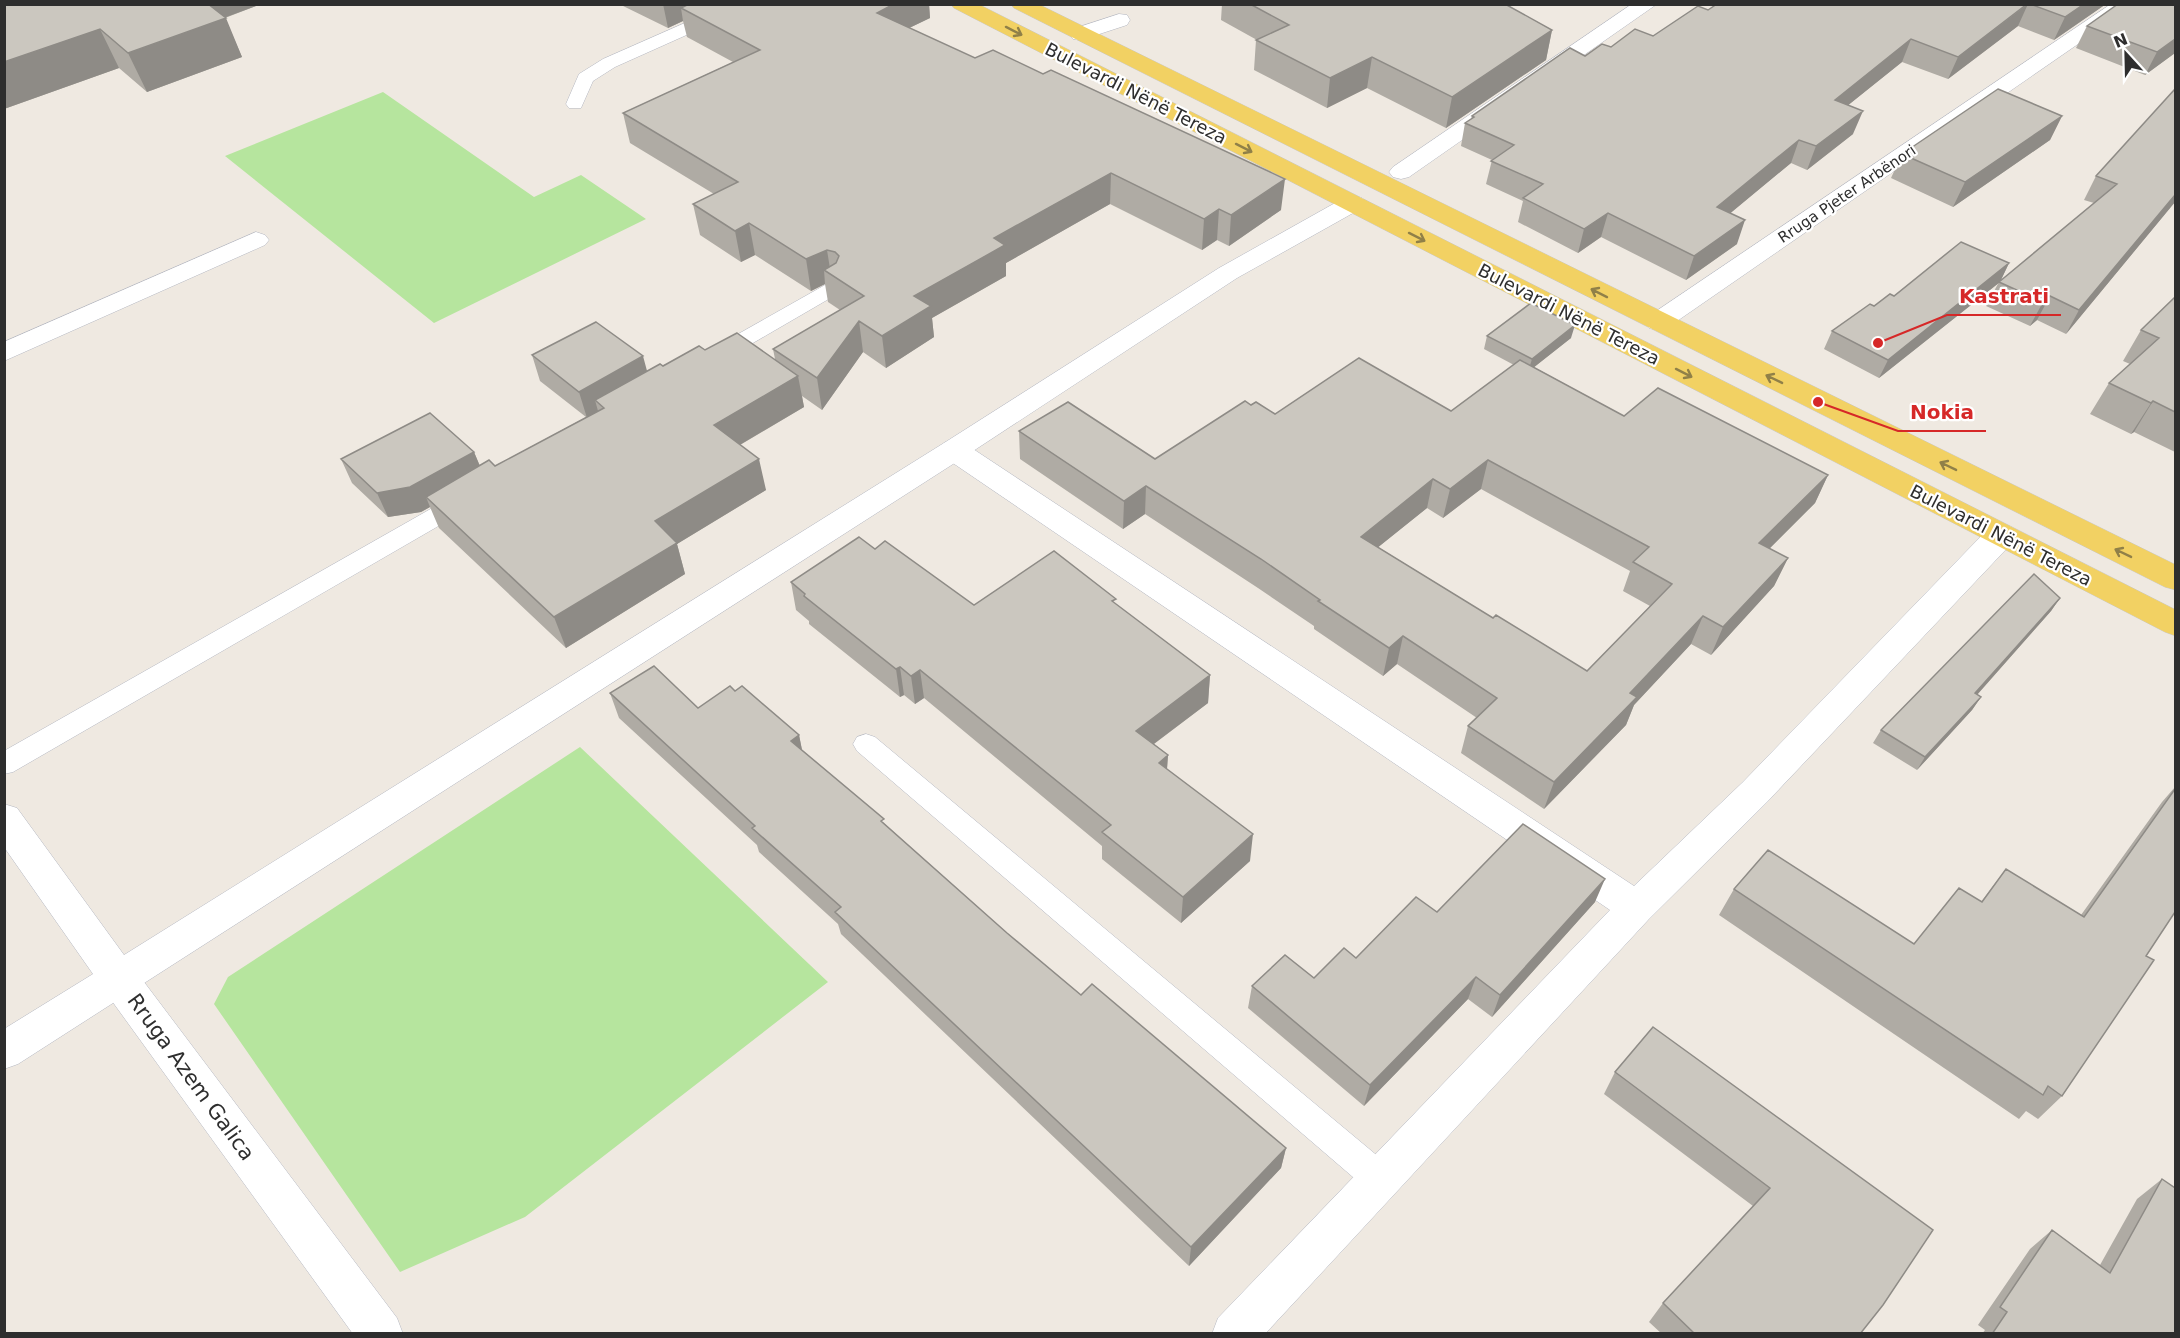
<svg xmlns="http://www.w3.org/2000/svg" width="2180" height="1338" font-family="'DejaVu Sans',sans-serif">
  <rect width="100%" height="100%" fill="#efe9e1"/>
  <path fill="#b6e59e" d="M383 92 534 197 581 175 646 219 434 323 225 156Z
    M580 747 828 982 525 1217 400 1272 214 1004 228 977Z"/>
  <g fill="none" stroke-linecap="round" stroke-linejoin="round">
    <defs>
      <path id="lane" d="M728 4H751L749 7 615 67 593 81 581 108H569L566 104 579 74 603 59Z
        M832 283 839 285 842 289 839 293 722 361 715 363 708 361 704 356 708 351 825 285Z
        M465 492 473 494 477 500 473 506 13 772 4 774V751L457 494Z
        M866 734 875 737 1392 1168 1396 1179 1392 1190 1380 1195 1368 1190 857 751 853 744 857 737Z"/>
      <path id="street" d="M1632 4H1657L1409 177 1401 179 1393 177 1389 172 1393 167Z
        M2111 4H2136L1667 328 1658 330 1649 328 1645 322 1649 316Z
        M1119 14 1127 15 1130 20 1127 25 1081 40 1073 39 1070 34 1073 29Z
        M256 232 265 235 269 240 265 245 4 361V342Z
        M954 440 964 443 1634 886 1743 782 1990 527 2001 524 2012 527 2016 535 2012 543 1767 802 1649 919 1265 1334H1212L1218 1318 1610 910 944 457 939 450 944 443Z
        M118 961 132 966 397 1318 403 1334H353L104 990 99 978 104 966Z"/>
      <path id="secondary" d="M1353 196 1362 198 1365 203 1362 208 1237 278 964 457 18 1064 4 1069V1029L93 974 4 847V804L17 808 124 955 944 443 1219 268 1344 198Z"/>
      <path id="primary" d="M951 4H978L2176 610V636L2165 632 954 8Z
        M1011 4H1038L2176 565V590L2165 587 1014 8Z"/>
    </defs>
    <use href="#lane" stroke="#b4b7c1" stroke-width="1"/>
    <use href="#street" stroke="#b4b7c1" stroke-width="1"/>
    <use href="#secondary" stroke="#b4b7c1" stroke-width="1"/>
    <use href="#primary" stroke="#c9c9c9" stroke-width="1"/>
    <use href="#lane" fill="#fff" fill-rule="evenodd"/>
    <use href="#street" fill="#fff" fill-rule="evenodd"/>
    <use href="#secondary" fill="#fff" fill-rule="evenodd"/>
    <use href="#primary" fill="#f2d163" fill-rule="evenodd"/>
  </g>
  <path fill="#afaba4" fill-rule="evenodd" d="M4 4 256 6 225 18 242 57 147 92 119 68 4 109Z
    M619 4H929L930 18 909 28 1281 210 1229 246 1217 240 1202 250 1110 204 1006 263V276L932 318 934 337 886 368 863 352 822 410 802 396 804 407 740 445 766 490 677 544 685 574 566 648 439 528 430 507 421 512 388 517 352 483 341 459 474 452 480 466H495L586 417 540 381 532 355 647 371 705 350 775 359 773 349 840 310 828 302 825 284 811 291 755 255 741 262 700 235 693 204 714 194 630 143 623 113 733 62 687 37 683 21 668 28Z
    M1222 4H1505L1552 30 1546 60 1446 128 1367 88 1327 108 1254 70 1256 40H1257L1221 20Z
    M1717 4H2106L2054 40 2018 26 1948 79 1902 62 1848 105 1853 134 1807 170 1791 163 1730 213 1737 244 1686 280 1601 237 1578 253 1518 222 1523 201 1486 184 1492 160 1461 146 1465 123 1471 119 1472 116 1585 56 1611 47 1653 36 1708 10Z
    M2087 26 2175 53 2145 75 2076 48Z
    M2175 89V202L2066 334 2037 320 2030 326 1986 306 1999 282 2094 203 2084 200 2096 176Z
    M2062 116 2050 140 1953 207 1891 178 1902 154Z
    M2009 263 2000 282 1879 378 1824 349 1832 331 1874 306 1894 296Z
    M2175 297V452L2134 432 2131 434 2090 414 2109 383 2130 364 2123 361 2141 330Z
    M1487 336 1571 338 1534 367 1624 416 1828 475 1815 503 1769 549 1788 558 1774 586 1711 655 1691 644 1634 705 1626 725 1544 809 1461 753 1468 726 1477 718 1397 664 1383 676 1314 629V626L1258 588 1145 514 1123 529 1020 459 1019 431 1155 459 1251 405 1275 414 1451 411 1514 365 1484 349ZM1481 489 1630 571 1623 591 1650 606 1587 671 1493 618 1378 547 1427 508 1443 518Z
    M875 549 974 605 1116 604 1210 675 1208 703 1154 744 1168 755 1167 769 1250 861 1181 923 1102 859V846L924 698 915 704 904 695 900 697 809 624V621L796 610 791 582Z
    M2060 598 2051 611 1977 695 1981 697 1972 710 1917 770 1873 743 1881 730Z
    M610 693 698 708 799 735 802 750 1007 933 1081 995 1286 1148 1281 1168 1189 1266 841 934 838 924 759 852 757 845 619 718Z
    M2175 787V912L2146 956 2062 1096 2038 1119 2026 1111 2019 1119 1719 915 1734 889 1914 944 1981 902 2006 869 2081 915 2162 802Z
    M1595 902 1492 1017 1468 999 1364 1106 1248 1008 1252 986 1314 978 1356 958 1437 912Z
    M1615 1072 1933 1230 1860 1334H1662L1649 1322 1663 1303 1753 1206 1604 1094Z
    M2162 1179 2175 1334H1982L1985 1330 1978 1325 2030 1249 2052 1230 2100 1265 2137 1199Z"/>
  <path fill="#8e8b86" d="M193 4H256V6L202 26Z
    M663 4H721L681 8 683 21 668 28Z
    M894 4H929L930 18 880 42 877 13Z
    M2028 4 2018 26 1948 79 1958 57Z
    M2084 4H2106L2054 40 2065 17Z
    M226 18 242 57 147 92 128 53Z
    M100 29 119 68 4 109V62Z
    M1552 30 1546 60 1446 128 1452 97Z
    M1911 39 1902 62 1826 123 1835 100Z
    M2175 39V53L2145 75 2157 52Z
    M1372 57 1367 88 1327 108 1330 78Z
    M1863 111 1853 134 1807 170 1816 146Z
    M2062 116 2050 140 1953 207 1965 182Z
    M1799 140 1791 163 1709 231 1717 207Z
    M1111 173 1110 204 1006 263V276L932 318 934 337 886 368 882 336 914 296 994 238Z
    M1285 179 1281 210 1229 246 1231 215Z
    M2175 195V202L2066 334 2079 310Z
    M1219 209 1217 240 1202 250 1204 219Z
    M1608 213 1601 237 1578 253 1584 229Z
    M1745 220 1737 244 1686 280 1694 256Z
    M749 223 755 255 741 262 735 231Z
    M827 250 831 275 824 270 825 284 811 291 806 259Z
    M2009 263 2000 282 1879 378 1888 360Z
    M2050 296 2037 320 2030 326 2043 302Z
    M859 321 863 352 822 410 817 378Z
    M1575 325 1571 338 1528 372 1532 359Z
    M643 356 650 382 595 400 598 411 587 418 579 392Z
    M798 376 804 407 721 456 714 425Z
    M2153 401 2134 432 2131 434 2151 403Z
    M474 452 484 476 426 497 430 507 421 512 388 517 377 493Z
    M759 459 766 490 677 544 685 574 566 648 554 617 655 521Z
    M1488 460 1481 489 1443 518 1450 489Z
    M1828 475 1815 503 1747 571 1759 543Z
    M1433 479 1427 508 1356 565 1361 537Z
    M1146 486 1145 514 1123 529 1124 501Z
    M1788 558 1774 586 1711 655 1723 627Z
    M2060 598 2051 611 1967 706 1975 693Z
    M1703 616 1691 644 1634 705 1626 725 1544 809 1554 782 1630 693Z
    M1403 636 1397 664 1383 676 1389 648Z
    M900 667 904 695 900 697 896 669Z
    M920 670 924 698 915 704 911 676Z
    M1210 675 1208 703 1135 758 1136 731Z
    M1981 697 1972 710 1917 770 1925 757Z
    M799 735 804 760 791 741Z
    M1168 755 1166 782 1159 763Z
    M1253 834 1250 861 1181 923 1183 897Z
    M1605 879 1595 902 1492 1017 1500 995Z
    M1476 977 1468 999 1364 1106 1370 1085Z
    M1286 1148 1281 1168 1189 1266 1191 1247Z"/>
  <path fill="#cbc7bf" stroke="#8e8b86" stroke-width="1.5" fill-rule="evenodd" d="M4 4H208L226 18 128 53 100 29 4 62Z
    M689 4H894L877 13 975 58 993 50 1043 74 1051 70 1285 179 1231 215 1219 209 1204 219 1111 173 994 238 1005 245 914 296 931 306 882 336 859 321 817 378 773 349 864 296 824 270 836 263 839 256 835 252 827 250 806 259 749 223 735 231 693 204 738 182 623 113 760 50 681 8Z
    M1250 4H1505L1552 30 1452 97 1372 57 1330 78 1256 40 1289 25Z
    M1717 4H2027L1958 57 1911 39 1835 100 1863 111 1816 146 1799 140 1717 207 1745 220 1694 256 1608 213 1584 229 1523 198 1543 184 1491 161 1514 145 1465 123 1474 117 1472 116 1570 48 1585 56 1602 44 1611 47 1635 29 1653 36 1698 6 1708 10Z
    M2030 4H2084L2065 17Z
    M2118 4H2175V39L2157 52 2087 26Z
    M1998 89 2062 116 1965 182 1902 154Z
    M2175 89V195L2079 310 2050 296 2043 302 1999 282 2117 184 2096 176Z
    M1961 242 2009 263 1888 360 1832 331 1870 304 1874 306 1890 294 1894 296Z
    M2175 297V412L2153 401 2151 403 2109 383 2159 338 2141 330Z
    M1531 303 1575 325 1532 359 1487 336Z
    M596 322 643 356 579 392 532 355Z
    M737 333 798 376 714 425 759 459 655 521 677 543 554 617 426 497 489 460 495 466 604 408 595 400 660 364 663 366 699 346 705 350Z
    M1359 358 1451 411 1520 360 1624 416 1658 388 1828 475 1759 543 1788 558 1723 627 1703 616 1630 693 1637 697 1554 782 1468 726 1497 698 1403 636 1389 648 1318 601 1320 600 1261 559 1146 486 1124 501 1019 431 1068 402 1155 459 1245 401 1251 405 1256 402 1275 414ZM1488 460 1649 547 1633 562 1672 584 1587 671 1496 615 1493 618 1361 537 1433 479 1450 489Z
    M430 413 474 452 410 487 377 493 341 459Z
    M859 537 875 549 885 541 974 605 1054 551 1116 599 1112 601 1210 675 1136 731 1168 755 1159 763 1253 834 1183 897 1102 832 1111 825 920 670 911 676 900 667 896 669 804 596 805 594 791 582Z
    M2034 574 2060 598 1975 693 1981 697 1925 757 1881 730Z
    M654 666 698 708 730 686 735 691 742 686 799 735 791 741 884 819 881 821 1007 933 1081 995 1092 984 1286 1148 1191 1247 835 912 841 907 752 828 755 826 610 693Z
    M2175 789V912L2146 956 2154 960 2062 1096 2048 1086 2043 1095 1734 889 1768 850 1914 944 1959 888 1982 902 2006 869 2084 917Z
    M1523 824 1605 879 1500 995 1476 977 1370 1085 1252 986 1285 955 1314 978 1344 948 1356 958 1416 897 1437 912Z
    M1653 1027 1933 1230 1883 1305 1860 1334H1695L1663 1303 1770 1188 1615 1072Z
    M2162 1179 2175 1188V1334H1992L2007 1312 2000 1307 2052 1230 2110 1273Z"/>
  <defs><path id="oneway-shaft" d="M-6 0H5M1.5-3L5.5 0L1.5 3" fill="none" stroke-width="1.6" stroke-linecap="round" stroke-linejoin="round" transform="scale(1.5)"/></defs>
  <g stroke="#908048">
    <use href="#oneway-shaft" transform="translate(1014 31) rotate(27)"/>
    <use href="#oneway-shaft" transform="translate(1244 148) rotate(27)"/>
    <use href="#oneway-shaft" transform="translate(1417 237) rotate(27)"/>
    <use href="#oneway-shaft" transform="translate(1599 293) rotate(-153)"/>
    <use href="#oneway-shaft" transform="translate(1684 373) rotate(27)"/>
    <use href="#oneway-shaft" transform="translate(1774 379) rotate(-154)"/>
    <use href="#oneway-shaft" transform="translate(1948 466) rotate(-154)"/>
    <use href="#oneway-shaft" transform="translate(2123 553) rotate(-154)"/>
  </g>
  <g text-anchor="middle" dominant-baseline="central" stroke-width="4.5" stroke-linejoin="round" paint-order="stroke">
    <g font-size="15" fill="#2e2e2e" stroke="#fff">
      <text transform="translate(1847 194) rotate(-34)">Rruga Pjeter Arbënori</text>
    </g>
    <g font-size="18" fill="#2e2e2e" stroke="#fff">
      <text transform="translate(1136 93) rotate(27)">Bulevardi Nënë Tereza</text>
      <text transform="translate(1569 314) rotate(27)">Bulevardi Nënë Tereza</text>
      <text transform="translate(2001 535) rotate(27)">Bulevardi Nënë Tereza</text>
    </g>
    <g font-size="21" fill="#2e2e2e" stroke="#fff">
      <text transform="translate(191 1077) rotate(54)">Rruga Azem Galica</text>
    </g>
  </g>
  <path fill="none" stroke="#d62828" stroke-width="2" d="M1878 343L1947 315H2061M1818 402L1898 431H1986"/>
  <g fill="#d62828" stroke="#fff" stroke-width="2">
    <circle cx="1878" cy="343" r="6"/>
    <circle cx="1818" cy="402" r="6"/>
  </g>
  <g font-size="20" text-anchor="middle" font-weight="bold" fill="#d62828" stroke="#fff" stroke-width="4.5" stroke-linejoin="round" paint-order="stroke">
    <text x="2004" y="303">Kastrati</text>
    <text x="1942" y="419">Nokia</text>
  </g>
  <rect width="2180" height="1338" fill="none" stroke="#2e2e2e" stroke-width="12"/>
  <g transform="translate(2126 54) rotate(338)" stroke="#ffffff" stroke-width="4.5" paint-order="stroke">
  <path d="M0-4.5L10 22L0 15L-10 22Z" fill="#2e2e2e"/>
  <text y="-9" font-size="16" font-weight="bold" text-anchor="middle" fill="#2e2e2e">N</text>
  </g>
</svg>
